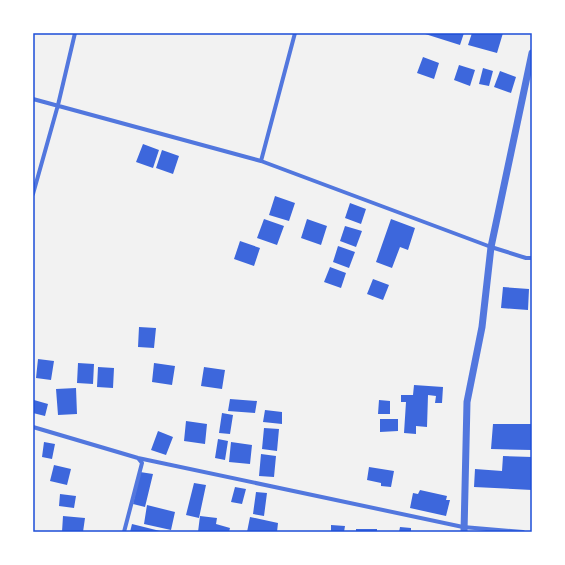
<svg xmlns="http://www.w3.org/2000/svg" width="565" height="565" font-family="'PT Sans Narrow',sans-serif">
  <rect width="100%" height="100%" fill="#f2f2f2"/>
  <path fill="#3d67dc" d="M422 33H464L460 45Z
    M472 33H503L497 53 468 45Z
    M423 57 439 63 434 79 417 73Z
    M459 65 475 70 470 86 454 80Z
    M483 68 493 71 489 86 479 84Z
    M500 71 516 77 511 93 494 87Z
    M143 144 159 150 153 168 136 162Z
    M162 150 179 156 173 174 156 168Z
    M275 196 295 203 289 221 269 215Z
    M350 203 366 209 361 224 345 218Z
    M264 219 284 226 277 245 257 238Z
    M307 219 327 226 321 245 301 238Z
    M391 219 415 228 408 250 400 247 392 268 376 262Z
    M345 226 362 231 356 247 340 241Z
    M240 241 260 248 254 266 234 259Z
    M338 246 355 252 349 268 333 262Z
    M330 267 346 273 341 288 324 282Z
    M373 279 389 285 383 300 367 294Z
    M503 287 529 289 528 310 501 308Z
    M139 327 156 328 154 348 138 347Z
    M38 359 54 361 51 380 36 378Z
    M78 363 94 364 93 384 77 383Z
    M154 363 175 366 172 385 152 382Z
    M98 367 114 368 113 388 97 387Z
    M204 367 225 370 222 389 201 386Z
    M414 385 443 387 442 403H435L436 396 428 395 427 427 416 426V434L404 433 406 402H401V395H413Z
    M76 388 77 414 58 415 56 389Z
    M230 399 257 401 255 413 228 411Z
    M34 400 48 404 45 416 33 413V404Z
    M379 400 390 401V414H378Z
    M265 410 282 412V424L263 422Z
    M222 413 233 415 230 434 219 433Z
    M380 419H398V431L380 432Z
    M186 421 207 424 205 444 184 441Z
    M493 424H532V450L491 449Z
    M264 428 279 429 277 451 262 449Z
    M158 431 173 437 166 455 151 450Z
    M218 439 228 441 225 460 215 458Z
    M44 442 55 444 52 459 42 457Z
    M231 442 252 445 250 464 229 462Z
    M261 454 276 456 274 477 259 476Z
    M503 456 532 457V490L474 487 475 469 502 471Z
    M54 465 71 469 67 485 50 481Z
    M369 467 394 471 391 487 381 486V483L367 480Z
    M140 472 153 474 145 507 133 504Z
    M194 483 206 485 199 518 186 515Z
    M235 487 246 489 242 504 231 502Z
    M420 490 447 496 446 500H450L446 516 410 508 413 493 418 494Z
    M256 492 267 493 264 516 253 514Z
    M60 494 76 496 74 508 59 506Z
    M147 505 175 512 171 530 144 524Z
    M63 516 85 518 83 532H62Z
    M200 516 217 518 216 524 230 528 229 532H198Z
    M250 517 278 523 277 532H247Z
    M132 524 160 531V532H130Z
    M331 525 345 526 344 532H331Z
    M400 527 411 528V532H399Z
    M356 529H377V532H356Z"/>
  <g fill="none" stroke-linecap="round" stroke-linejoin="round">
    <path stroke="#5277de" stroke-width="4" d="M33 99 261 161 491 247 526 258H532
      M261 161 295 33
      M33 194 58 105 75 33
      M33 427 138 458 463 527 523 532
      M124 532 142 463 138 458"/>
    <path stroke="#5277de" stroke-width="7" d="M464 532 467 402 482 327 491 247 532 53"/>
  </g>
  <rect width="565" height="565" fill="none" stroke="#ffffff" stroke-width="68"/>
  <rect x="34" y="34" width="497" height="497" fill="none" stroke="#1d4ed8" stroke-width="1.5"/>
</svg>
